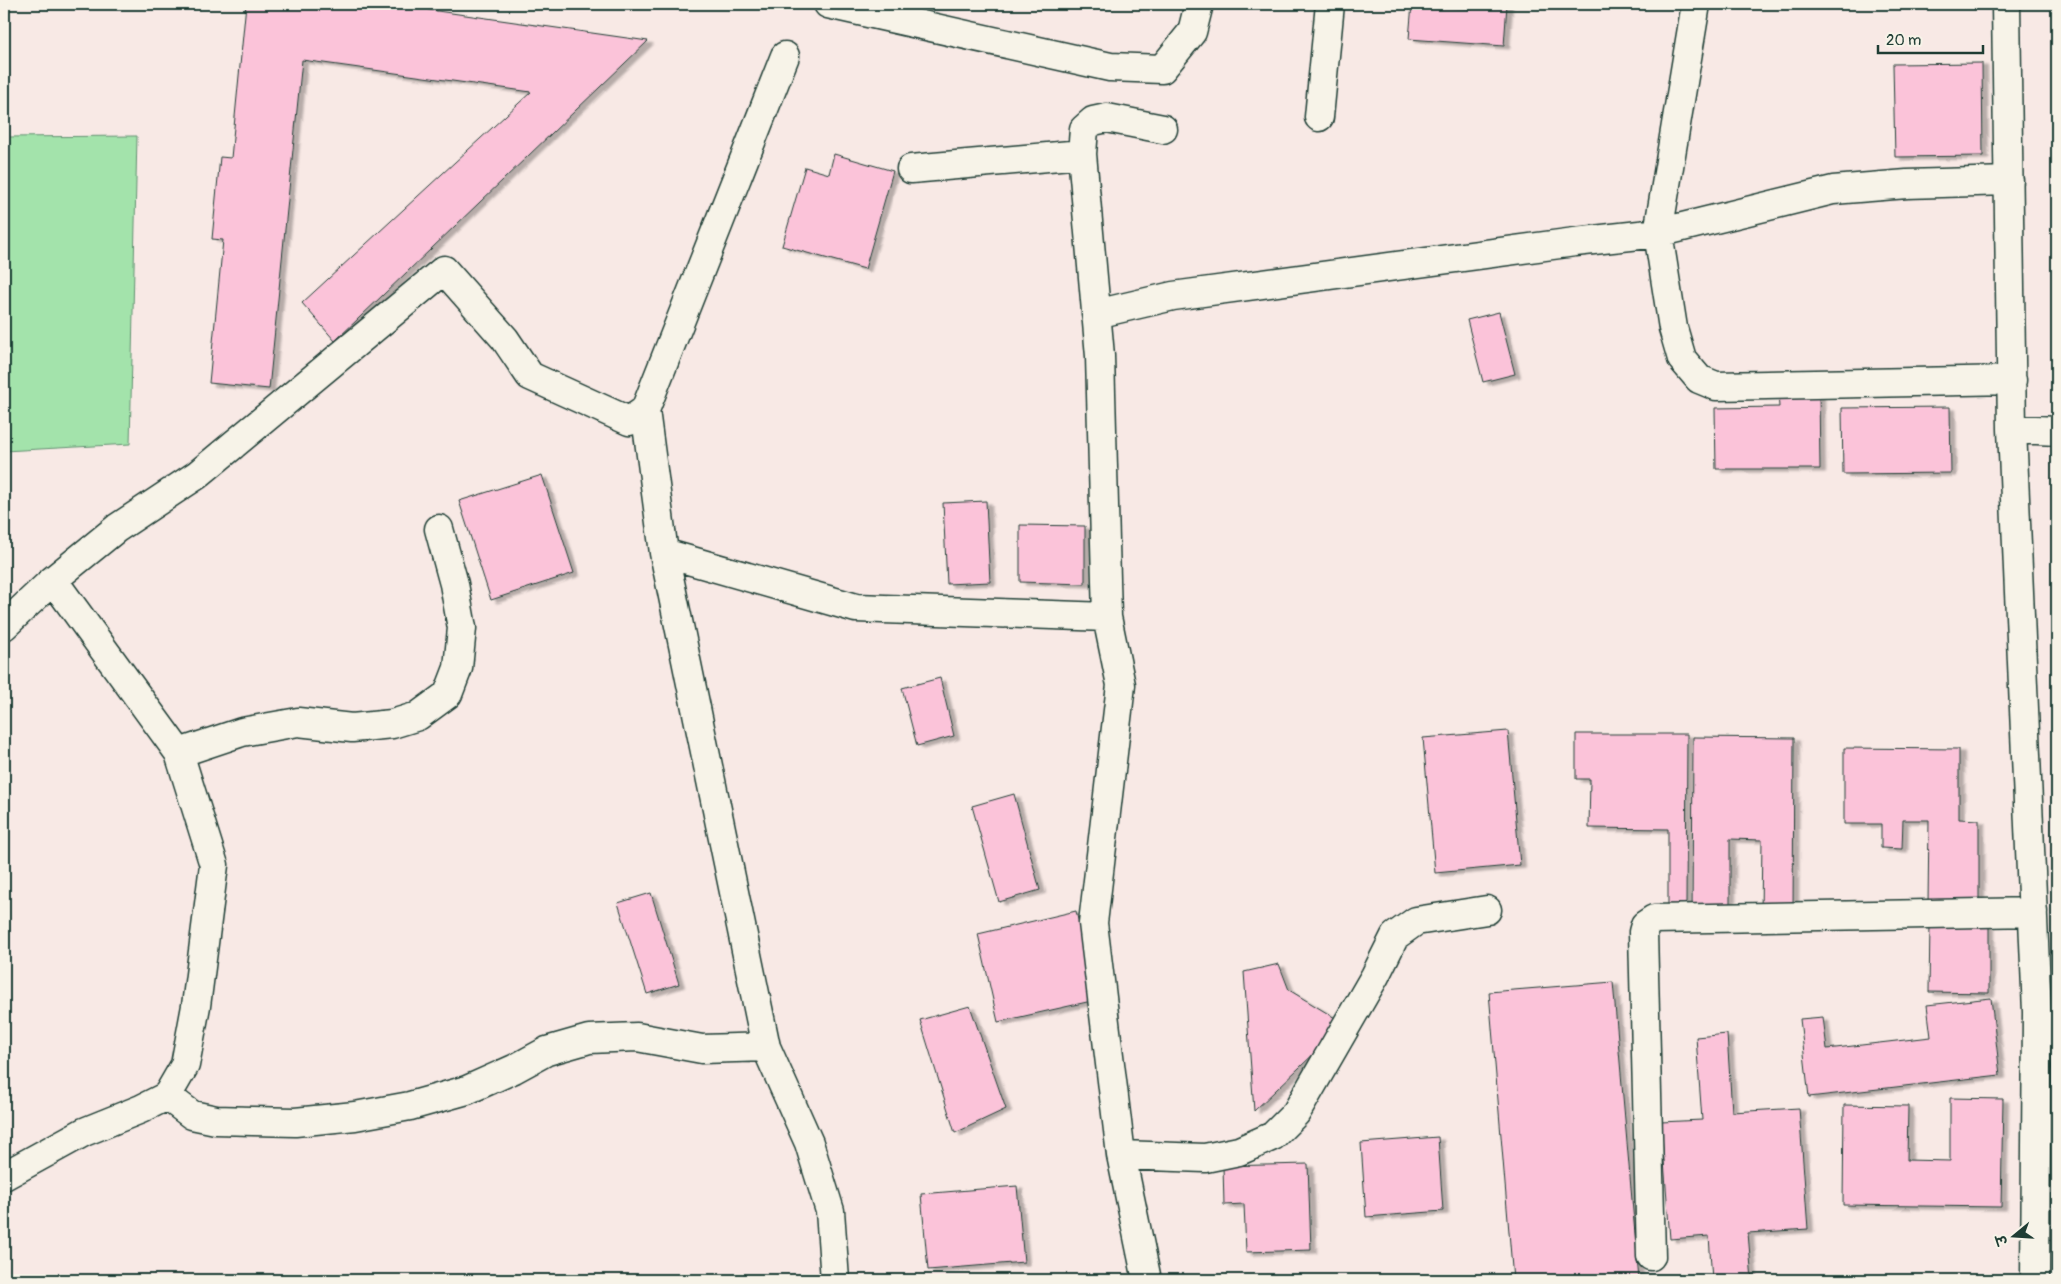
<svg xmlns="http://www.w3.org/2000/svg" width="2061" height="1284" font-family="Pangolin,'Playpen Sans Deva',sans-serif">
  <defs>
    <filter id="shadow"><feDropShadow dx="5.5" dy="3" stdDeviation="1" flood-color="#0004"/></filter>
  </defs>
  <rect width="100%" height="100%" fill="#f8e9e5"/>
  <filter id="ink" filterUnits="userSpaceOnUse"><feTurbulence type="fractalNoise" baseFrequency=".02" numOctaves="2"/><feDisplacementMap in="SourceGraphic" scale="10" xChannelSelector="R" yChannelSelector="G"/><feConvolveMatrix kernelMatrix="1 2 1 2 8 2 1 2 1" color-interpolation-filters="sRGB"/></filter>
  <g filter="url(#ink)">
    <path fill="#a3e3ab" stroke="#619070" d="M137 136 130 444 4 451V137Z"/>
    <path fill="#fbc3d9" stroke="#1f3d34" filter="url(#shadow)" d="M246 4H388L648 41 335 341 302 303 531 92 302 60 269 389 209 383 223 240 212 239 220 157 231 158Z
      M1412 4H1443L1442 7 1473 9V4H1507L1504 46 1409 39Z
      M1982 63 1983 156 1895 157 1893 64Z
      M834 154 893 171 865 269 782 246 805 167 829 174Z
      M1499 312 1515 374 1483 382 1467 320Z
      M1819 391 1820 469H1716L1715 408 1779 407 1778 392Z
      M1950 407 1951 473 1843 474 1842 408Z
      M542 475 574 573 491 600 459 501Z
      M986 501 990 582 947 584 943 503Z
      M1020 525 1085 526V584L1020 582Z
      M940 678 954 736 917 746 902 688Z
      M1508 731 1520 865 1435 873 1423 738Z
      M1576 734H1687L1686 906H1668V829L1589 828 1590 779H1576Z
      M1693 737 1794 738 1793 914H1761L1762 840 1730 839V917H1692Z
      M1844 748 1959 749V819L1979 820V905H1928L1929 820H1903L1902 849 1881 848V824H1844Z
      M1014 794 1040 890 999 902 972 806Z
      M2054 852H2057V889H2053Z
      M651 893 679 984 647 994 618 903Z
      M1076 911 1096 1000 998 1022 978 934Z
      M1930 924 1989 925V993L1929 992Z
      M1279 964 1289 990 1345 1024 1254 1111 1244 972Z
      M1613 982 1639 1280H1513L1489 992Z
      M1991 998 2000 1075 1809 1097 1800 1019 1823 1017 1827 1049 1931 1037 1927 1005Z
      M970 1006 1006 1109 955 1133 920 1020Z
      M1727 1034 1732 1112 1799 1108 1808 1229 1748 1233 1752 1280H1712L1709 1236 1670 1239 1661 1122 1702 1120 1696 1037Z
      M1950 1098 2003 1099 2001 1207 1843 1205 1844 1105 1908 1106 1907 1160 1950 1161Z
      M1438 1137 1443 1211 1366 1217 1361 1143Z
      M1308 1164 1311 1250 1246 1252 1244 1204 1224 1205 1223 1166Z
      M1017 1186 1024 1262 928 1270 921 1194Z"/>
    <g fill="none" stroke-linecap="round" stroke-linejoin="round">
      <defs>
        <path id="minor" d="M828 4 1110 67 1162 69 1192 32 1199 4
          M1696 4 1658 233 1673 328 1682 359 1699 379 1716 386 2012 380
          M2006 4 2012 429 2037 1012 2035 1280
          M785 56 645 410 664 553 766 1047 809 1143 830 1211 835 1280
          M1319 117 1330 4
          M911 169 1082 154
          M1096 314 1173 296 1575 242 1658 233 1833 190 1907 184 2009 181
          M2012 429 2057 431
          M664 553 856 608 1107 617
          M4 626 53 580 117 528 197 475 444 270 505 339 530 376 629 421 645 410
          M179 753 242 732 298 722 352 728 392 724 418 716 448 694 458 668 462 628 454 584 439 529
          M167 1096 192 1115 216 1120 295 1122 355 1116 410 1106 467 1090 514 1069 547 1051 589 1039 637 1037 702 1049 766 1047
          M1121 1155 1205 1158 1239 1151 1273 1136 1296 1113 1375 976 1395 936 1416 921 1487 910
          M4 1176 84 1132 141 1109 167 1096 185 1065 196 1006 214 865 179 753 53 580
          M1651 1256 1643 932 1645 925 1654 919 2033 912
          M1147 1280 1121 1155 1093 923 1121 685 1107 617 1100 356 1082 154 1084 129 1093 121 1107 118 1163 129"/>
      </defs>
      <use href="#minor" stroke="#1f3d34" stroke-width="31"/>
      <use href="#minor" stroke="#f7f3e8" stroke-width="28"/>
    </g>
  </g>
  <rect width="2061" height="1284" fill="none" stroke="#f7f3e8" stroke-width="20"/>
  <rect x="10" y="10" width="2041" height="1264" fill="none" stroke="#1f3d34" stroke-width="2" filter="url(#ink)"/>
  <g transform="translate(2014 1236) rotate(252)" stroke="#f7f3e8" stroke-width="4" paint-order="stroke">
  <path d="M0-4L9 19L0 12L-9 19Z" fill="#1f3d34"/>
  <text y="-8" font-size="14" font-weight="bold" text-anchor="middle" fill="#1f3d34">उ</text>
  </g>
  <path d="M1878 45v8h105v-8" fill="none" stroke="#1f3d34" stroke-width="2.5"/>
  <text x="1886" y="45" font-size="15" fill="#1f3d34" stroke="#f7f3e8" stroke-width="4" paint-order="stroke">20 m</text>
</svg>
